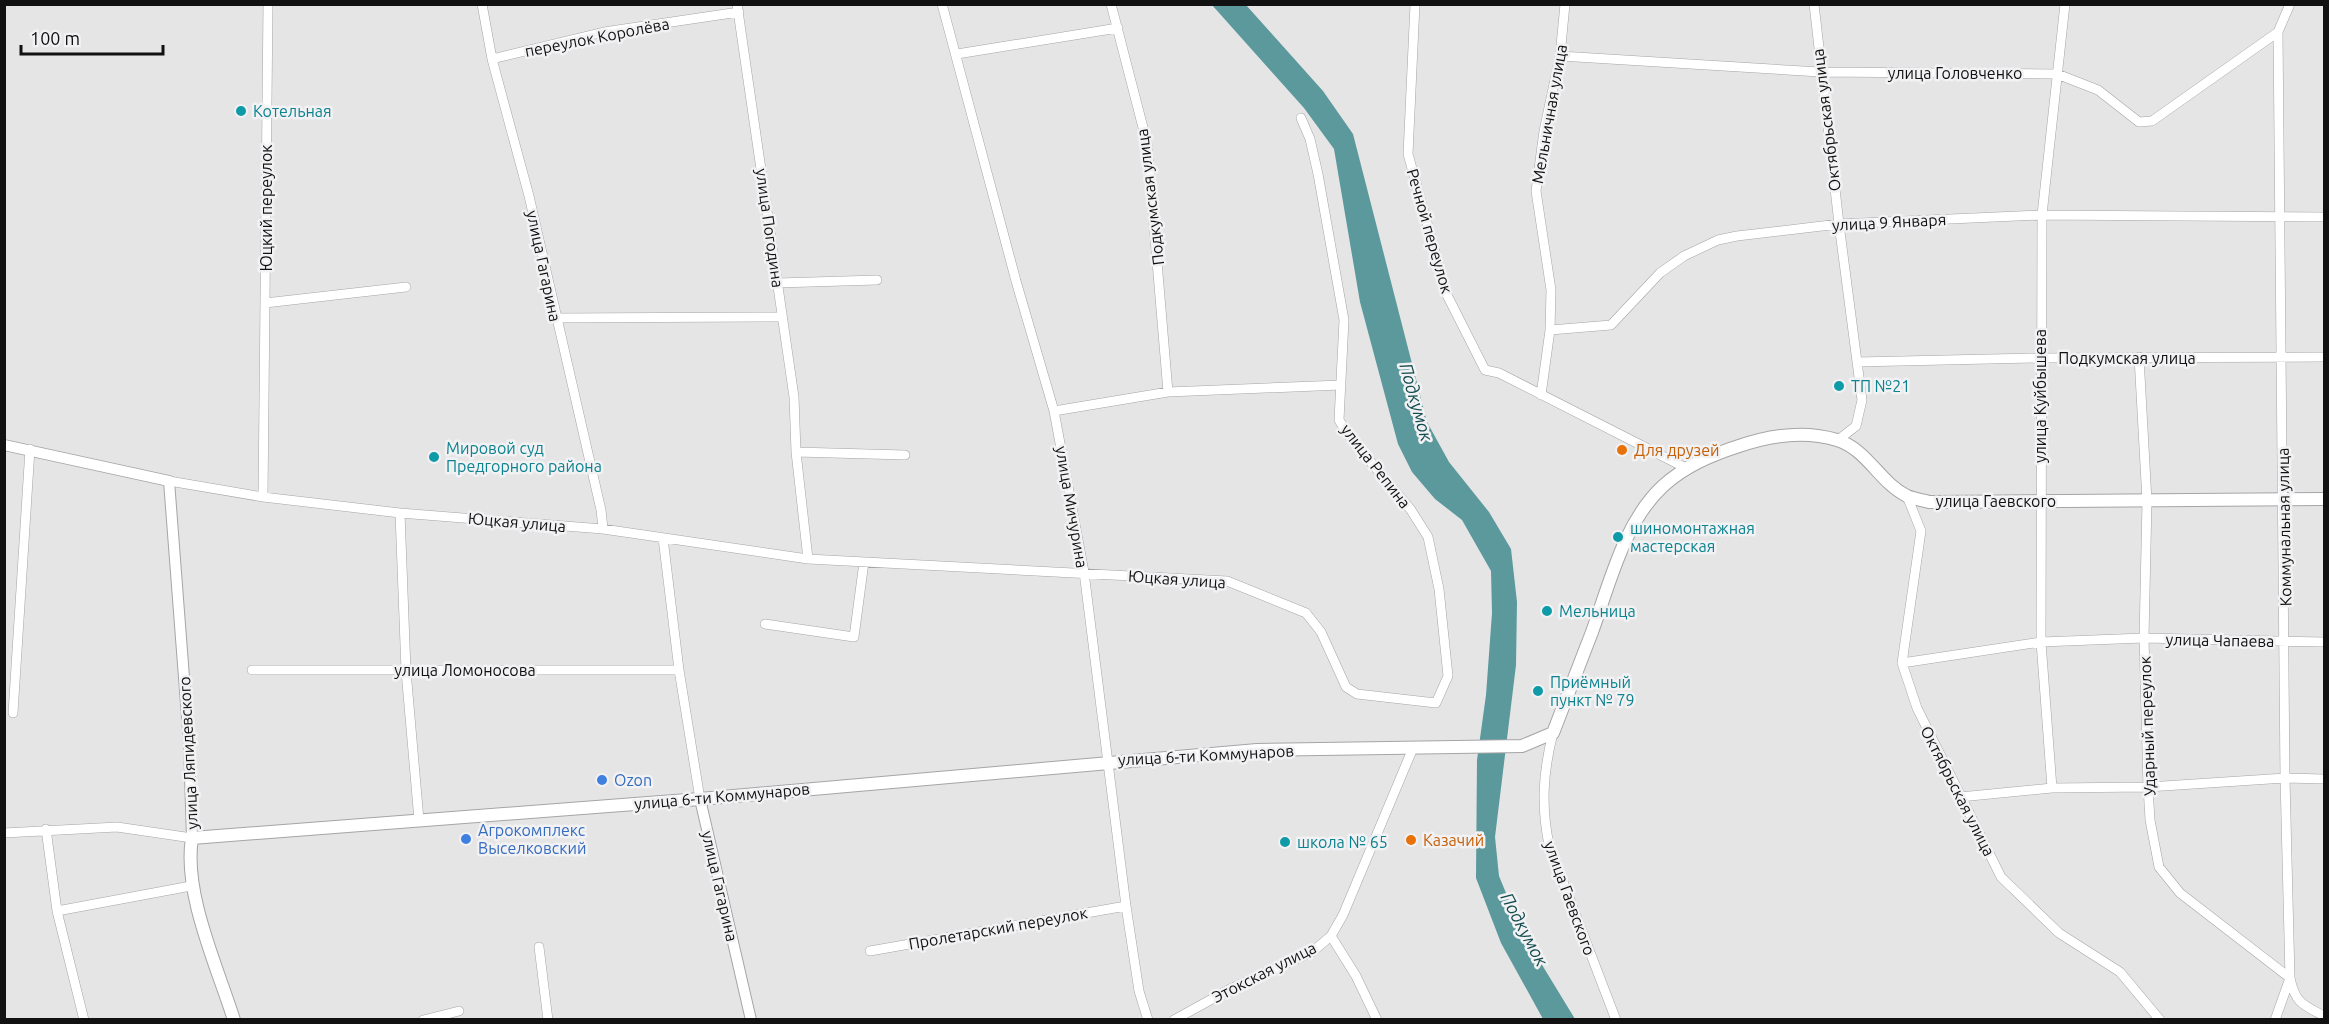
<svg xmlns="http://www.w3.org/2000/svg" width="2329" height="1024" font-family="Ubuntu,sans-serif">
  <rect width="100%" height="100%" fill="#e5e5e6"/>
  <path fill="#5b999c" d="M1212 5H1246L1323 91 1353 134 1427 422 1449 462 1489 512 1511 549 1517 602 1516 665 1495 837 1499 876 1522 932 1575 1019H1543L1501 943 1476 878 1477 760 1486 695 1492 613 1491 571 1462 520 1435 499 1412 472 1398 444 1360 302 1334 149 1304 108Z"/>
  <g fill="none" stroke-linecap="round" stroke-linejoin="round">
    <defs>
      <path id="minor" d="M482 4 492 59 529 196 601 510 603 529
        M737 4 794 397 796 452 808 559
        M942 4 1016 281 1054 411 1084 572 1126 906 1139 991 1148 1020
        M1111 4 1147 143 1168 392
        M1415 4 1408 154 1447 295 1485 370 1499 373 1686 468
        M1814 4 1839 224 1862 400 1856 426 1838 440
        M957 54 1118 28
        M1560 56 1820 72 2057 74 2098 90 2139 122 2152 121 2278 32 2290 4
        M492 59 604 32 739 12
        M778 283 877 280
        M265 303 406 287
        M555 318 782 317
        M1550 330 1551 290 1536 191 1544 131 1560 56 1565 4
        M2139 357 2147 501 2144 638 2148 787 2150 820 2159 867 2180 893 2290 978C2295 1003 2303 1005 2324 1016
        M1857 362 2039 358 2324 357
        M1541 395 1550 330 1611 325 1660 273 1684 256 1718 240 1737 236 1839 224 2042 215 2324 217
        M1054 411 1168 392 1341 385
        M796 452 905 455
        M169 481 263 497 400 513 603 529 808 559 1227 581 1306 613 1321 632 1346 687 1357 694 1436 703 1448 676 1439 589 1428 537 1411 510 1349 436 1339 420 1344 320 1318 174 1310 139 1301 118
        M1907 496 1921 531 1902 663 1917 708 2001 877 2059 933 2120 972 2160 1020
        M263 497 268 4
        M400 513 406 671 419 820
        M663 538 679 670 700 799
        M765 624 854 637 864 562
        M1902 663 2041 642 2144 638 2324 642
        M252 670H679
        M13 713 30 449
        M1553 733C1543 772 1541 806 1549 845L1616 1020
        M2052 788 2041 642 2042 215 2065 4
        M1960 797 2052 788 2148 787 2285 778 2324 779
        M46 829 57 911 84 1020
        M4 833 117 827 192 838
        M57 911 191 886
        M1331 936 1356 976 1377 1020
        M539 947 548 1020
        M870 951 1126 906
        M423 1020 459 1011
        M1174 1020 1232 988 1312 952 1331 936 1343 915 1413 748
        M2275 1020 2290 978 2285 778 2278 32"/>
      <path id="tertiary" d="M4 445 169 481 189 743 192 838
        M700 799 751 1020"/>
      <path id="secondary" d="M234 1020C217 966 183 893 192 838L700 799 1257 750 1522 746 1553 733C1566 699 1579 666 1592 632 1610 583 1624 522 1663 486 1685 466 1711 455 1739 446 1771 435 1804 430 1837 440 1867 449 1880 483 1907 496 1914 499 1922 500 1929 502L2324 499"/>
    </defs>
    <use href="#minor" stroke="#a5a5a7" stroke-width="10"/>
    <use href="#tertiary" stroke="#a5a5a7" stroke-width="12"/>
    <use href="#secondary" stroke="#a5a5a7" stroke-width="14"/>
    <use href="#minor" stroke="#fff" stroke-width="9"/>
    <use href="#tertiary" stroke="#fff" stroke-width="10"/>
    <use href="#secondary" stroke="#fff" stroke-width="12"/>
  </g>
  <g fill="#0f9aa8" stroke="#f2f2f4" stroke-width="2">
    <circle cx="241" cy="111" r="6"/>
    <circle cx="1839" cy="386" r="6"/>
    <circle cx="434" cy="457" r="6"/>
    <circle cx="1618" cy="537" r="6"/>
    <circle cx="1547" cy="611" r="6"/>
    <circle cx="1538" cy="691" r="6"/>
    <circle cx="1285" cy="842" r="6"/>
  </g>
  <g fill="#e8710a" stroke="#f2f2f4" stroke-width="2">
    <circle cx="1622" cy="450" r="6"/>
    <circle cx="1411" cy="840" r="6"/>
  </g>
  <g fill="#3f7fe0" stroke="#f2f2f4" stroke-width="2">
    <circle cx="602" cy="780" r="6"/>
    <circle cx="466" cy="839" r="6"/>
  </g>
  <g text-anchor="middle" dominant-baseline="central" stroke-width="5" stroke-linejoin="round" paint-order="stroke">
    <g font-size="16" fill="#111" stroke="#f2f2f4">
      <text transform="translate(597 37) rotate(-11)">переулок Королёва</text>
      <text x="1955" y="73">улица Головченко</text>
      <text transform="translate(1549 114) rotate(-80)">Мельничная улица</text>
      <text transform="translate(1826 120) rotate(-97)">Октябрьская улица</text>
      <text transform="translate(1150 197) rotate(-97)">Подкумская улица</text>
      <text transform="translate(266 208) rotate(-90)">Юцкий переулок</text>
      <text transform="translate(1889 222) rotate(-3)">улица 9 Января</text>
      <text transform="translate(770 228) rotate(82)">улица Погодина</text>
      <text transform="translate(1430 231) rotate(74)">Речной переулок</text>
      <text transform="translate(544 266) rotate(78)">улица Гагарина</text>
      <text x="2127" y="358">Подкумская улица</text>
      <text transform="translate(2040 396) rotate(-90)">улица Куйбышева</text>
      <text transform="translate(1376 466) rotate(52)">улица Репина</text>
      <text x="1996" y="501">улица Гаевского</text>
      <text transform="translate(1072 507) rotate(80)">улица Мичурина</text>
      <text transform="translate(517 522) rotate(5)">Юцкая улица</text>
      <text transform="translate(2284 527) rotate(-91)">Коммунальная улица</text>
      <text transform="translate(1177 579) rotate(4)">Юцкая улица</text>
      <text transform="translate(2220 640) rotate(1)">улица Чапаева</text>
      <text x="465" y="670">улица Ломоносова</text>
      <text transform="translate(2147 726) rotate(-92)">Ударный переулок</text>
      <text transform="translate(188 753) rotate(-93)">улица Ляпидевского</text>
      <text transform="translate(1206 755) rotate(-3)">улица 6-ти Коммунаров</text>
      <text transform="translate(1958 791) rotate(63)">Октябрьская улица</text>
      <text transform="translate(722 796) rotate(-5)">улица 6-ти Коммунаров</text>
      <text transform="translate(720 886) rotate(77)">улица Гагарина</text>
      <text transform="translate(1570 898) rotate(70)">улица Гаевского</text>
      <text transform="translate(998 928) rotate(-10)">Пролетарский переулок</text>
      <text transform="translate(1264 972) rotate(-27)">Этокская улица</text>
    </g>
    <g font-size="16" fill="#0d838f" stroke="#f2f2f4" text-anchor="start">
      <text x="253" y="111">Котельная</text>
      <text x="1851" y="386">ТП №21</text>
      <text x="446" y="448">Мировой суд<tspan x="446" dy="18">Предгорного района</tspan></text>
      <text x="1630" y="528">шиномонтажная<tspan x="1630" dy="18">мастерская</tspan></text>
      <text x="1559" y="611">Мельница</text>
      <text x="1550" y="682">Приёмный<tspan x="1550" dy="18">пункт № 79</tspan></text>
      <text x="1297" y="842">школа № 65</text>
    </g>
    <g font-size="16" fill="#c56008" stroke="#f2f2f4" text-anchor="start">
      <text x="1634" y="450">Для друзей</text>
      <text x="1423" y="840">Казачий</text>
    </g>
    <g font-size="16" fill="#366cbe" stroke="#f2f2f4" text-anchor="start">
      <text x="614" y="780">Ozon</text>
      <text x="478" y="830">Агрокомплекс<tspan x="478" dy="18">Выселковский</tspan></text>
    </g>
    <g font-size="18" font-style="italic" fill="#134c4e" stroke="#f2f2f4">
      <text transform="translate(1417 402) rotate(74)">Подкумок</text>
      <text transform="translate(1525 929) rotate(62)">Подкумок</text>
    </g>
  </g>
  <rect width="2329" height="1024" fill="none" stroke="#111111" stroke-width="12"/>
  <path d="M21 45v9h142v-9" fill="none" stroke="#111111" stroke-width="3"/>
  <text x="30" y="45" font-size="18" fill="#111111" stroke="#f2f2f4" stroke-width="4.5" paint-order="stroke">100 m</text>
</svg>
